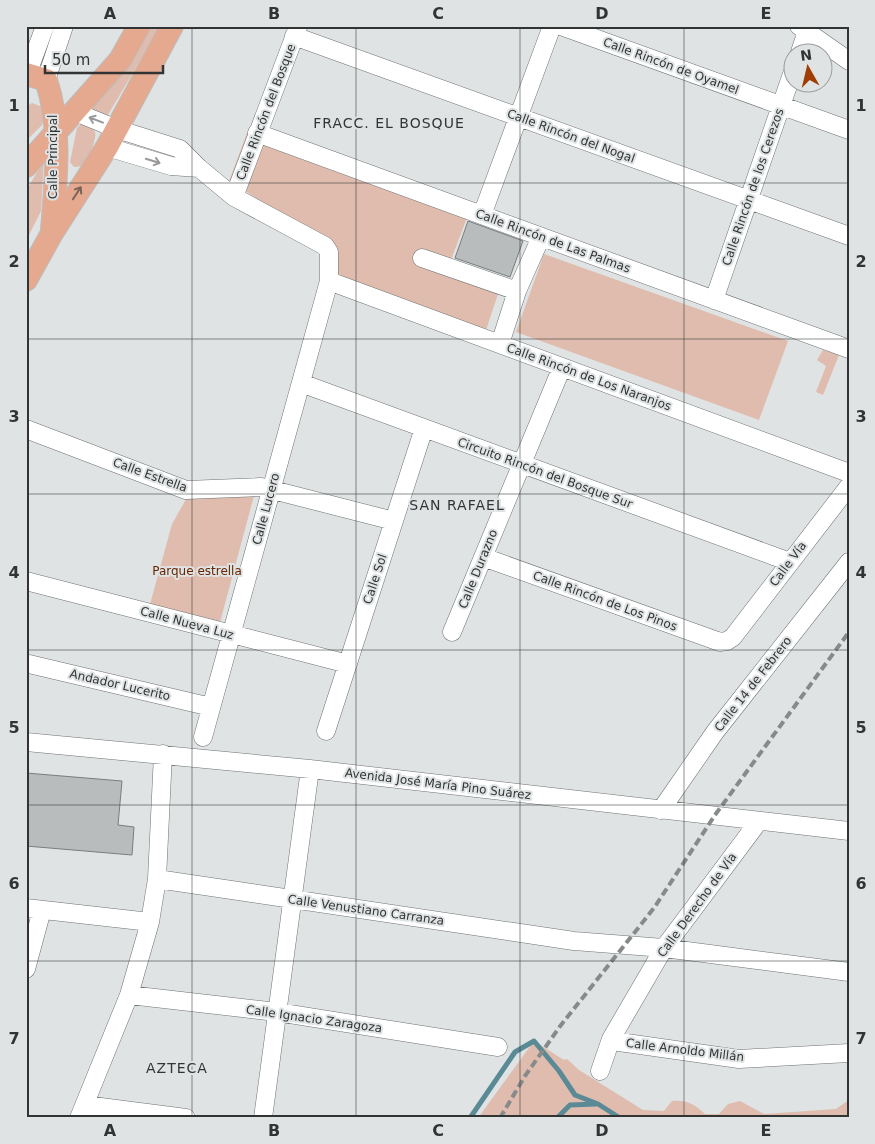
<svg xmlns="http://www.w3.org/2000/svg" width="875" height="1144" font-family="'DejaVu Sans',sans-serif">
  <rect width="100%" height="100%" fill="#dfe3e4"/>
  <path fill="#dfbcad" d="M147 26H159L134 71 106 118 89 110Z
    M32 103 40 106 45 116 42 125 26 141V107Z
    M82 123C87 125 92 127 95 132 97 137 89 159 85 163 82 166 79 167 74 167L70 162 77 128Z
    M247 133 468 215 446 273 499 291 485 333 326 274 319 238 229 181Z
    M44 160 41 211 26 241V191Z
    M544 254 788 341 759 420 516 332Z
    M823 350 839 355 823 395 816 392 826 366 817 360Z
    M255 492 219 626 149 608 172 524 189 494Z
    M534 1041 564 1060 567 1059 579 1070 643 1110 664 1111 672 1101C687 1100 694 1104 705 1114H719L728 1104 740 1101 764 1114 836 1109 849 1100V1118H478Z"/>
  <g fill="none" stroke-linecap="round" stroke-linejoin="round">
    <path stroke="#5b8a97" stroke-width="5" d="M470 1118 515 1052 534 1041 559 1071 575 1095 598 1104 620 1118
      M557 1118 570 1105 596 1104"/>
  </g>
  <path fill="#b8bcbd" stroke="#797d7e" d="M468 221 523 241 510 277 455 258Z
    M26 773 122 781 118 825 134 827 132 855 26 846Z"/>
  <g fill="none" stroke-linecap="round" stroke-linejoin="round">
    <defs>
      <path id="minor" d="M561 26 849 130
        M799 26 849 61
        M294 36 849 236
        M800 52 807 31
        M27 75 45 26
        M46 80 64 26
        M75 112 117 129 180 149 199 168 234 197 325 246 329 252V281L203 737
        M257 133 849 349
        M107 147 171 166 199 168
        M234 197 298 27
        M482 215 552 26
        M422 258 517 291
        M329 281 849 473
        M714 300 792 74
        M500 344 517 291 541 237
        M301 383 790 562
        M26 429 186 490 261 487 394 521
        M483 557 720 642 727 641 733 637 849 486
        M26 581 348 664
        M452 632 562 367
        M29 664 211 707
        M326 731 424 428
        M26 742 310 769 849 831
        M661 810 715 732 849 562
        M157 879 574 941 664 948 849 972
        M26 908 150 922
        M26 969 42 910
        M129 995 277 1012 498 1047
        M611 1039 619 1042 739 1059 849 1053
        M600 1071 611 1039 664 948 759 821
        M85 1105 186 1118
        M79 1118 129 995 150 922 157 879 163 754
        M263 1118 310 769"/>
      <path id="major" d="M26 74 46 80C62 127 56 180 52 229
        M26 166 120 60 139 26
        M26 280 52 233 107 147 172 26"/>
    </defs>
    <use href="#minor" stroke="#6e7273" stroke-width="19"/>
    <use href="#major" stroke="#bdbebe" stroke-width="24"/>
    <use href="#minor" stroke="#fff" stroke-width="18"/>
    <use href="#major" stroke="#e5a98f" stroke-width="22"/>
    <path stroke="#878a8b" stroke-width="4" stroke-dasharray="8 4" stroke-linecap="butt" d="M500 1118 525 1076 561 1025 654 908 715 815 849 632"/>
  </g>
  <defs><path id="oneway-shaft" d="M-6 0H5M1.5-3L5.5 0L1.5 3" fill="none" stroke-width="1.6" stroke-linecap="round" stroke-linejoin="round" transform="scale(1.25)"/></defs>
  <g stroke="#989a9a">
    <use href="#oneway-shaft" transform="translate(96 120) rotate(-159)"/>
    <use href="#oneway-shaft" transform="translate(153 161) rotate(17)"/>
  </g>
  <use stroke="#7a6358" href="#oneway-shaft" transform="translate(77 193) rotate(-57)"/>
  <path fill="none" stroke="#323434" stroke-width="1" stroke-opacity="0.55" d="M192 26V1118M356 26V1118M520 26V1118M684 26V1118M26 183H849M26 339H849M26 494H849M26 650H849M26 805H849M26 961H849"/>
  <g text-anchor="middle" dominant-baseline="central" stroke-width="4" stroke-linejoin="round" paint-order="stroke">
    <g font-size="12" fill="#323434" stroke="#dfe3e4">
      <text transform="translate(671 66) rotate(20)">Calle Rincón de Oyamel</text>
      <text transform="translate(266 112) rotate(-69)">Calle Rincón del Bosque</text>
      <text transform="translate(571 136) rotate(20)">Calle Rincón del Nogal</text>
      <text transform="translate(53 157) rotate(-90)">Calle Principal</text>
      <text transform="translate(753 187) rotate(-71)">Calle Rincón de los Cerezos</text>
      <text transform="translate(553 241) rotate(20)">Calle Rincón de Las Palmas</text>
      <text transform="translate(589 377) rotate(20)">Calle Rincón de Los Naranjos</text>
      <text transform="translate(545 473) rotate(20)">Circuito Rincón del Bosque Sur</text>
      <text transform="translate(150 475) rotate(20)">Calle Estrella</text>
      <text transform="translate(266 509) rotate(-75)">Calle Lucero</text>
      <text transform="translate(788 564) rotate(-53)">Calle Vía</text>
      <text transform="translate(478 569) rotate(-68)">Calle Durazno</text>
      <text transform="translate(375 579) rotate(-72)">Calle Sol</text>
      <text transform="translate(605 601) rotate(20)">Calle Rincón de Los Pinos</text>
      <text transform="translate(187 623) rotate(15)">Calle Nueva Luz</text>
      <text transform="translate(753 684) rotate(-52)">Calle 14 de Febrero</text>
      <text transform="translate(120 685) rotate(13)">Andador Lucerito</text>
      <text transform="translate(438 784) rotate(7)">Avenida José María Pino Suárez</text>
      <text transform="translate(697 905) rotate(-54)">Calle Derecho de Vía</text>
      <text transform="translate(366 910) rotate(8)">Calle Venustiano Carranza</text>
      <text transform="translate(314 1019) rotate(8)">Calle Ignacio Zaragoza</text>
      <text transform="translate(685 1050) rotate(7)">Calle Arnoldo Millán</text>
    </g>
    <g font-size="12" fill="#672603" stroke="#dfe3e4">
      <text x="197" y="571">Parque estrella</text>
    </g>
    <g font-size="14" letter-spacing="1" fill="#323536" stroke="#dfe3e4">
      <text x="389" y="123">FRACC. EL BOSQUE</text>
      <text x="457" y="505">SAN RAFAEL</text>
      <text x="177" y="1068">AZTECA</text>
    </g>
  </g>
  <rect width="875" height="1144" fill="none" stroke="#dfe3e4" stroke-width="55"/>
  <g transform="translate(808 68) rotate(352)"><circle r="24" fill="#dfe3e4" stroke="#9a9d9e"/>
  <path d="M0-4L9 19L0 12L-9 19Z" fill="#a03d02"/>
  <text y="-8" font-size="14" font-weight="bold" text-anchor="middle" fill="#323434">N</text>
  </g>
  <path d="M45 65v8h118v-8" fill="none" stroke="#323434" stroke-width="2.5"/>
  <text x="52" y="65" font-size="15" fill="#323434" stroke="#dfe3e4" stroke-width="4" paint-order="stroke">50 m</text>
  <rect x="28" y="28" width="820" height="1088" fill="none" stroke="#323434" stroke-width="2"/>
  <g font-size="16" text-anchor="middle" font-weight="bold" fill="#323434">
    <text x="110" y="19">A</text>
    <text x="274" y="19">B</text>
    <text x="438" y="19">C</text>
    <text x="602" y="19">D</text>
    <text x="766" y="19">E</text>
    <text x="14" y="111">1</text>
    <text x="861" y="111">1</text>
    <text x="14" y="267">2</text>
    <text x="861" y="267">2</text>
    <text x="14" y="422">3</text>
    <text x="861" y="422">3</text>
    <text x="14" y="578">4</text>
    <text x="861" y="578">4</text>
    <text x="14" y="733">5</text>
    <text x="861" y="733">5</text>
    <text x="14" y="889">6</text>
    <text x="861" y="889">6</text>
    <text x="14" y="1044">7</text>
    <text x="861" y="1044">7</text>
    <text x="110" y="1136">A</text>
    <text x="274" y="1136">B</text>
    <text x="438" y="1136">C</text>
    <text x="602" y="1136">D</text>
    <text x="766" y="1136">E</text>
  </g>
</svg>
